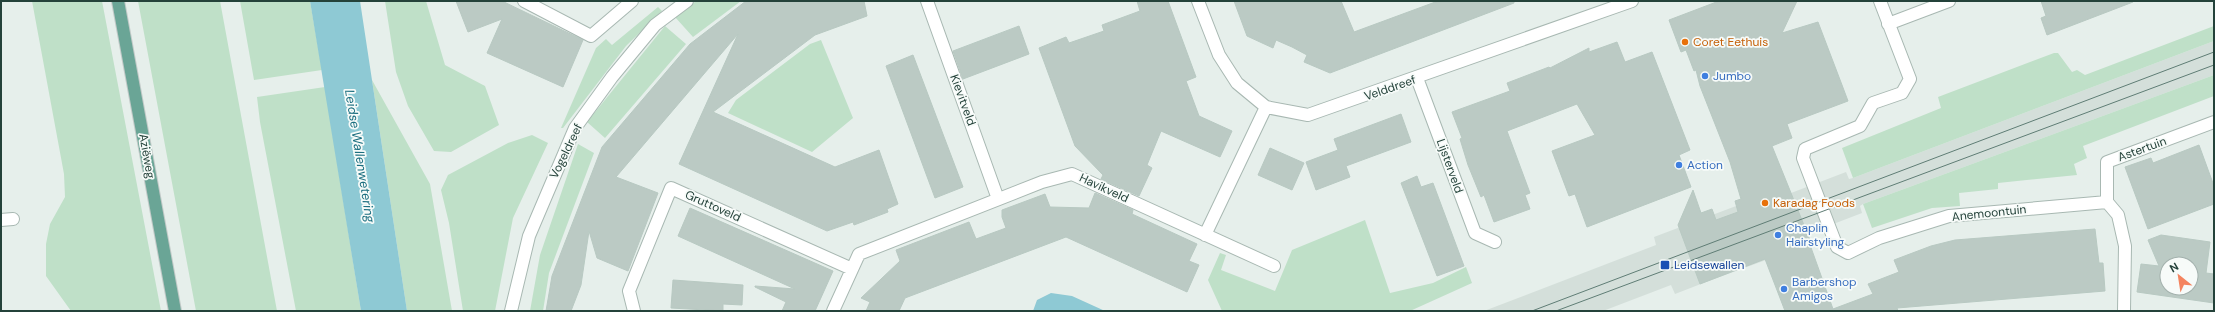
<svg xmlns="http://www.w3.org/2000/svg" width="2215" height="312" font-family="'DM Sans',sans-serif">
  <rect width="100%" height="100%" fill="#e6efeb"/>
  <path fill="#d4dfda" d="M2214 41V75L1863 204 1860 206 1862 213 1763 251 1766 260 1706 282 1675 294 1671 285 1603 311H1484L1656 245 1654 237 1744 203 1747 210 1846 172 1849 179 1853 178Z"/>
  <path fill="#bfe0c8" d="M32 1H102L161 311H71L46 276V244L50 224 65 197 64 174Z
    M138 1H220L277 311H196Z
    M240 1H310L322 70 254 80Z
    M385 1H426L445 65 485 86 499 125 451 152 434 151 408 106 396 72Z
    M696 1H741L693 37 675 17Z
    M658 7 662 11 626 46 563 128H561L596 48 606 39 612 45Z
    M665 26 686 44 605 138 587 122Z
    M2214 26V41L1853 178 1842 148 1941 108 1938 97 2054 53H2058L2072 72 2077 70 2085 75Z
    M821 40 853 118 812 152 728 113 736 100 810 44Z
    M2214 75V96L2083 146 2087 158 2074 164 2077 175 1998 183V189L1959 193 1960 206 1932 208 1872 228 1863 204Z
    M372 80 430 184 452 311H407Z
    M325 87 361 311H296L260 122 257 97Z
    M532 135 548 143 513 218 495 311H463L449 223 441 190 448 175 508 143Z
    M578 144 594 153 549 273 543 311H530L540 255Z
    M1365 220 1390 293 1433 283 1466 267 1472 283 1410 311H1222L1208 280 1220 253 1226 255 1221 270 1275 291 1292 250Z"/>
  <path fill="#8ec9d4" d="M310 1H360L407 311H361Z
    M1051 293 1072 296 1105 311H1033L1037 300Z"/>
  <path fill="#bbcac4" stroke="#b8c9c2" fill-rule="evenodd" d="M456 1H502L583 40 563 87 487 53 502 19 468 32Z
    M746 1H864L867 16 815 35 713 112 835 167 879 150 898 204 887 209 888 212 854 225 853 222 827 231 679 164 738 34 616 177 658 193 628 271 597 258 589 231 581 285 571 311H546L552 276 602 147 690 44Z
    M1137 1H1168L1196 77 1186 81 1199 116 1232 131 1220 157 1161 131 1147 165 1152 168 1139 196 1101 179 1103 175 1075 146 1039 48 1066 37 1069 43 1104 31 1102 25 1140 11Z
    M1234 1H1341L1354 32 1438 1H1514V3L1330 73 1304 62 1307 55 1292 47 1276 40 1273 48 1247 36Z
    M1719 1H1797L1782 33 1818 22 1842 85 1848 101 1787 124 1792 138 1772 146 1810 240 1809 242 1833 309 1873 294 1868 284 1899 272 1894 260 1931 246 1955 240 2095 229 2099 263H2103L2105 291 1897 308 1898 311H1785L1765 259 1700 284 1678 225 1693 190 1701 213 1712 209 1716 220 1738 212 1735 201 1741 199 1730 162 1700 86 1696 70 1694 71 1686 50 1681 52 1669 20Z
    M2041 1H2133V2L2047 35 2041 18 2046 16Z
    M1019 26 1029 54 963 79 953 51Z
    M1617 42 1625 62 1652 52 1690 150 1679 155 1691 187 1587 227 1575 194 1569 196 1552 151 1595 135 1577 104 1507 131 1530 193 1525 195 1530 209 1494 222 1484 195 1481 197 1468 165 1460 139 1462 138 1452 112 1510 91 1507 83 1549 67 1550 68 1589 48V52Z
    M913 55 963 187 935 198 886 66Z
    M1401 114 1411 142 1346 166 1350 177 1316 190 1306 162 1338 150 1334 139Z
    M2199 145 2214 186V204L2148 229 2125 167 2151 158 2153 163Z
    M1270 148 1304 163 1292 190 1258 175Z
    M1417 176 1421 187 1433 183 1464 266 1437 276 1401 183Z
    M1095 193 1133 210 1132 214 1197 244 1189 261 1199 265 1187 292 1066 237 905 298 899 311H866L870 302 861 298 900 261 896 250 969 222 976 239 1006 228 1002 217V210L1045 194 1050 207 1089 208Z
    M690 208 833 271 815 311H782L786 302 755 287V286L795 289 678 236Z
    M2161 235 2210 242 2206 273 2214 274V303L2137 292 2141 264 2159 266 2148 240ZM2167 264H2191V288H2167Z
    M673 280 743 285 742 305 723 304V311L671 308Z"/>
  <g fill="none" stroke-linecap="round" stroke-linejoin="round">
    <defs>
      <path id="minor" d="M524 1 591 36 632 1
        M927 1 998 199
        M1198 1 1219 55 1237 83 1266 107 1308 115 1632 1
        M1880 1 1910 79 1902 93 1873 103 1860 126 1805 149 1803 158 1837 247 1848 253 1879 238 1949 216 2107 202
        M1888 24 1949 1
        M1417 78 1475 233 1495 242
        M2107 202V162L2214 122
        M2107 202 2118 215 2125 246 2124 311
        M1 220 13 219
        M1205 235 1266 107
        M511 311 529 236 575 128 612 77 655 25 687 1
        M634 311 629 291 671 188 852 269
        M833 311 859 254 1042 182 1072 174 1274 266"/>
      <path id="major" d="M118 1 175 311"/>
    </defs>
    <use href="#minor" stroke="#a8b8b2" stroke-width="14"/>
    <use href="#major" stroke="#c2cac8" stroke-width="14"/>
    <use href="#minor" stroke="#fff" stroke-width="12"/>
    <use href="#major" stroke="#6aa596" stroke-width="12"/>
    <path stroke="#5f7d75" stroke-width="1" d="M1532 311 2214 52
      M1556 311 2214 65"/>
  </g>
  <g fill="#e8710a" stroke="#f7fbf9" stroke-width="1.5">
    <circle cx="1685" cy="42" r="4"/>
    <circle cx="1765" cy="203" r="4"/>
  </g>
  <g fill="#3f7fe0" stroke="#f7fbf9" stroke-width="1.5">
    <circle cx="1705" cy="76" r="4"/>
    <circle cx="1679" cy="165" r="4"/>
    <circle cx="1778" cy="235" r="4"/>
    <circle cx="1784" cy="289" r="4"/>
  </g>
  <rect fill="#1a4fb4" stroke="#f7fbf9" stroke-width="1.5" x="1660" y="260" width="10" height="10" rx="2"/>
  <g text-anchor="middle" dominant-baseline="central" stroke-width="3.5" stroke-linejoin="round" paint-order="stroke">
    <g font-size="12" fill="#c56008" stroke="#f7fbf9" text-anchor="start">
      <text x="1693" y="42">Coret Eethuis</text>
      <text x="1773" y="203">Karadag Foods</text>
    </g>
    <g font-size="12" fill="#366cbe" stroke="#f7fbf9" text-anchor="start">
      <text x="1713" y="76">Jumbo</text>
      <text x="1687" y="165">Action</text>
      <text x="1786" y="228">Chaplin<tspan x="1786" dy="14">Hairstyling</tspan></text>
      <text x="1792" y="282">Barbershop<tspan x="1792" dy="14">Amigos</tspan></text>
    </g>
    <g font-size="12" fill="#24423a" stroke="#f7fbf9">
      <text transform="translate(1390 88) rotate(-19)">Velddreef</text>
      <text transform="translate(963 100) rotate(70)">Kievitveld</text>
      <text transform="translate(2142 149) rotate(-20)">Astertuin</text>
      <text transform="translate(566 151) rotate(-64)">Vogeldreef</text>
      <text transform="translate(147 156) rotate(80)">Aziëweg</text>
      <text transform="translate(1450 166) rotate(70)">Lijsterveld</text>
      <text transform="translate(1104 188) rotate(25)">Havikveld</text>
      <text transform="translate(713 206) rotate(24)">Gruttoveld</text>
      <text transform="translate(1989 213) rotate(-6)">Anemoontuin</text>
    </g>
    <g font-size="12" fill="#164399" stroke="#f7fbf9" text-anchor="start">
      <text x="1674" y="265">Leidsewallen</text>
    </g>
    <g font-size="13" font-style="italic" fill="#1c6f80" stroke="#f7fbf9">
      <text transform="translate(360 156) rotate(81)">Leidse Wallenwetering</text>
    </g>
  </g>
  <rect width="2215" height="312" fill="none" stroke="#24423a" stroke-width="4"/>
  <g transform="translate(2179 276) rotate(330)"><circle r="19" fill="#f7fbf9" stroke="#a3b1ad"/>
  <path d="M0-3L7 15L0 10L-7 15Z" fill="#f4845f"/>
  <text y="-6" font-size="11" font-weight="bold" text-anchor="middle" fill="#24423a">N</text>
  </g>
</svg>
